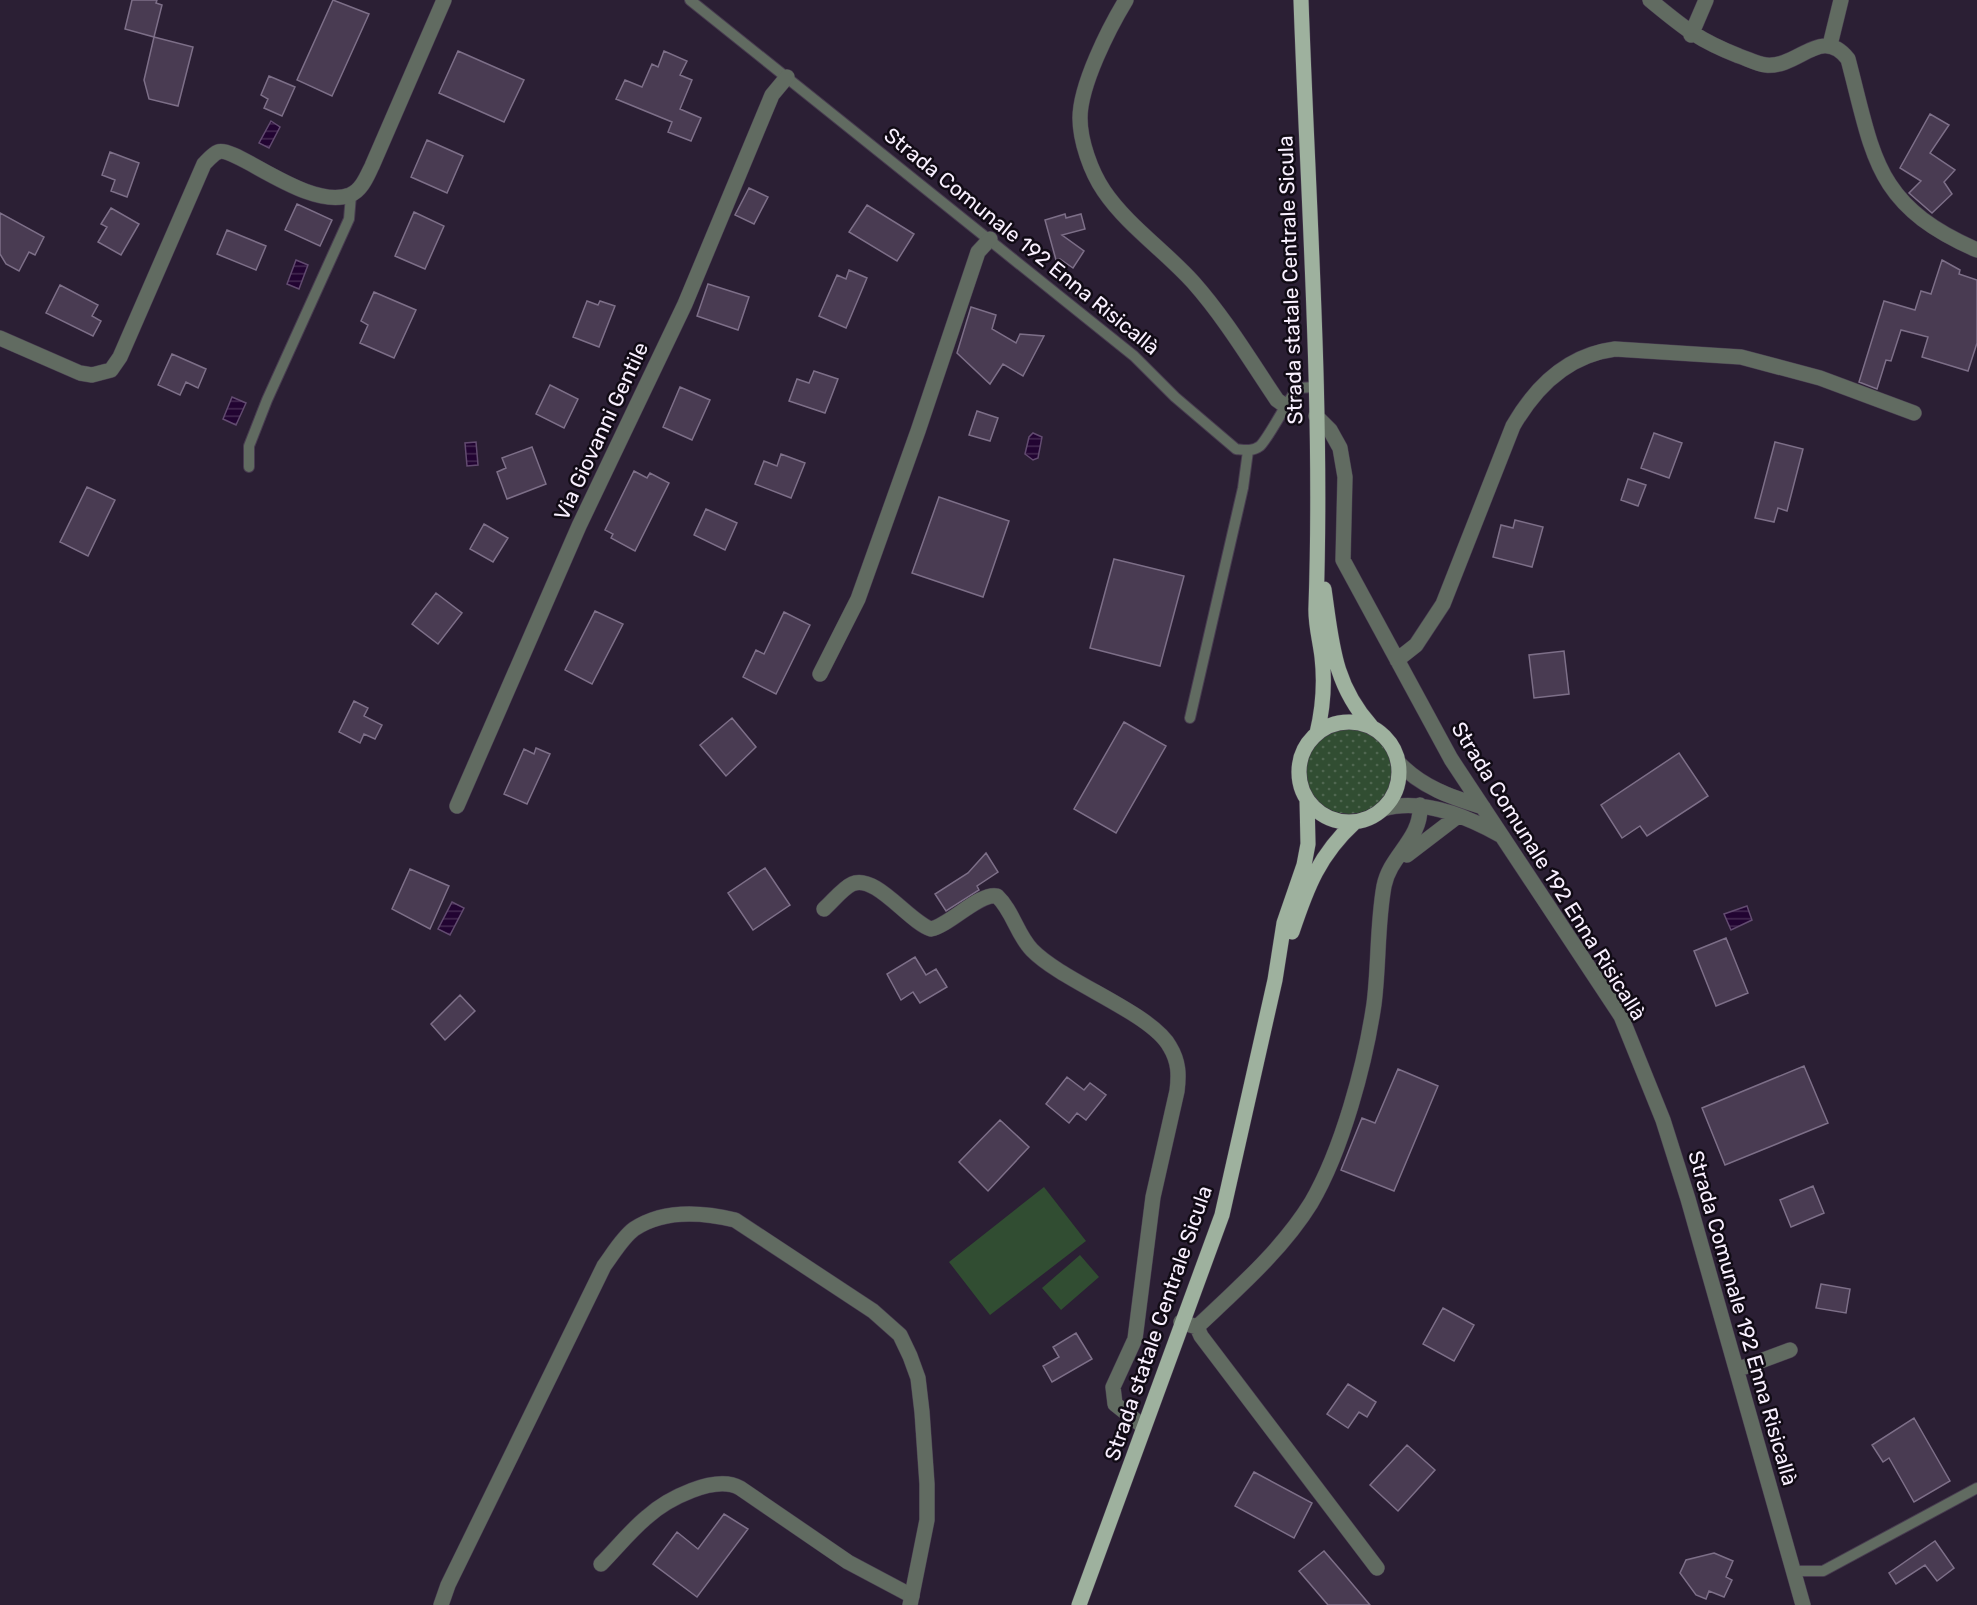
<svg xmlns="http://www.w3.org/2000/svg" width="1977" height="1605" font-family="Rubik,sans-serif">
  <defs>
    <pattern id="grass-dots" width="8" height="8" patternUnits="userSpaceOnUse" patternTransform="scale(1.5)"><rect width="8" height="8" fill="#314d32"/><path d="M2 2h.1M6 6h.1" fill="none" stroke="#506751" stroke-width="1.8" stroke-linecap="round"/></pattern>
    <pattern id="water-rules" width="6" height="5" patternUnits="userSpaceOnUse" patternTransform="scale(1.5)"><rect width="6" height="5" fill="#220432"/><path d="M0 2.5h6" fill="none" stroke="#432951"/></pattern>
  </defs>
  <rect width="100%" height="100%" fill="#2b1f34"/>
  <path fill="url(#grass-dots)" d="M1306 771a43 43 0 1 1 86 0a43 43 0 1 1-86 0Z"/>
  <path fill="#314d32" d="M1044 1187 1086 1241 990 1315 949 1262Z
    M1080 1255 1099 1277 1061 1310 1042 1288Z"/>
  <path fill="url(#water-rules)" stroke="#624b70" stroke-width="1.5" d="M271 121 280 127 269 148 259 143Z
    M296 260 308 265 299 289 287 284Z
    M232 397 246 403 236 425 223 419Z
    M1033 433 1042 437 1038 458 1033 460 1025 454 1029 437Z
    M476 442 478 465 467 466 465 443Z
    M452 902 464 908 450 935 438 929Z
    M1747 906 1752 920 1731 930 1724 914Z"/>
  <path fill="#493b52" stroke="#7d6f88" stroke-width="1.5" d="M132 0H157L156 3 162 5 154 37 125 29Z
    M333 0 369 14 332 96 297 80Z
    M154 37 193 47 178 106 149 99 144 80Z
    M458 51 524 80 504 122 439 93Z
    M664 51 687 61 680 75 692 80 680 109 701 118 691 141 668 132 672 122 616 99 625 80 642 87 652 64 658 67Z
    M269 76 295 87 282 116 264 108 268 99 261 95Z
    M1930 114 1949 125 1930 153 1955 170 1944 182 1952 194 1932 213 1909 193 1921 181 1900 168Z
    M427 140 463 156 447 193 411 177Z
    M110 152 139 163 127 197 111 191 115 180 102 175Z
    M749 188 768 197 754 224 735 215Z
    M297 204 332 220 320 246 285 230Z
    M867 205 914 234 897 261 849 232Z
    M111 208 139 224 121 255 98 242 107 227 101 224Z
    M414 212 444 226 425 269 395 256Z
    M0 213 44 237 35 255 29 252 19 271 6 264 0 254Z
    M1065 214 1066 218 1081 214 1085 229 1062 235 1084 251 1073 268 1060 259 1056 260 1045 220Z
    M227 230 266 246 256 270 217 254Z
    M1942 260 1960 270 1959 274 1977 280V343L1968 371 1922 357 1928 337 1901 330 1891 361 1886 360 1877 389 1859 382 1884 301 1915 310 1921 291 1931 294Z
    M849 270 867 278 846 328 819 316 837 275 846 279Z
    M708 284 749 297 738 330 697 316Z
    M60 285 98 305 92 316 101 321 93 336 46 313Z
    M374 292 416 310 394 358 360 343 368 325 361 321Z
    M587 301 598 305 600 301 615 306 599 347 573 337Z
    M971 307 996 315 992 329 1016 343 1020 334 1044 336 1023 376 1003 364 990 384 957 353Z
    M172 354 206 369 198 388 186 382 180 395 158 385Z
    M814 371 838 379 825 413 789 401 797 379 809 383Z
    M550 385 578 399 564 428 536 414Z
    M680 387 710 400 692 440 663 427Z
    M977 411 998 418 990 441 969 435Z
    M1654 433 1682 443 1669 478 1641 468Z
    M1775 442 1803 449 1787 511 1778 508 1774 522 1755 518Z
    M532 447 546 484 507 499 497 472 506 468 502 458Z
    M781 454 805 463 791 498 755 484 764 461 777 466Z
    M634 471 647 478 650 473 669 483 635 551 611 538 613 534 605 530Z
    M1628 479 1646 485 1638 506 1621 500Z
    M87 487 115 500 88 556 60 542Z
    M939 497 1009 521 983 597 912 573Z
    M706 509 737 523 725 550 694 535Z
    M1515 520 1543 527 1532 567 1493 557 1501 525 1513 528Z
    M484 524 508 538 493 562 470 549Z
    M1114 559 1184 576 1160 666 1090 648Z
    M436 593 462 613 438 644 412 624Z
    M595 611 623 624 592 684 565 670Z
    M784 612 810 625 776 694 743 677 756 650 764 654Z
    M1564 651 1569 694 1534 698 1529 655Z
    M354 701 368 708 364 716 382 725 375 739 364 734 360 743 339 732Z
    M732 718 756 747 726 776 700 745Z
    M1124 722 1166 746 1116 833 1074 809Z
    M536 748 550 754 527 804 504 794 524 749 534 754Z
    M1679 753 1708 796 1647 836 1640 826 1622 838 1601 805Z
    M986 853 998 872 977 886 979 890 946 911 935 894 968 873Z
    M765 868 790 905 753 930 728 893Z
    M410 869 449 886 430 929 392 909Z
    M1726 938 1748 993 1716 1006 1694 951Z
    M915 957 926 975 936 969 947 987 920 1003 913 992 901 1000 887 974Z
    M460 995 475 1011 445 1040 431 1024Z
    M1804 1066 1828 1123 1725 1165 1702 1108Z
    M1398 1069 1438 1086 1394 1191 1341 1170 1362 1118 1375 1123Z
    M1067 1077 1084 1090 1090 1083 1106 1095 1086 1120 1077 1113 1069 1123 1046 1104Z
    M1000 1120 1029 1147 988 1191 959 1162Z
    M1813 1186 1824 1213 1791 1227 1780 1200Z
    M1821 1284 1850 1289 1846 1313 1816 1308Z
    M1443 1308 1474 1325 1454 1361 1423 1344Z
    M1076 1333 1092 1359 1052 1382 1043 1366 1059 1357 1053 1347Z
    M1348 1384 1376 1402 1367 1417 1359 1412 1348 1428 1327 1414Z
    M1914 1418 1950 1481 1914 1502 1889 1458 1883 1462 1872 1445Z
    M1407 1445 1435 1470 1398 1511 1370 1485Z
    M1254 1472 1312 1503 1294 1538 1235 1506Z
    M724 1514 748 1529 697 1597 653 1564 677 1532 698 1549Z
    M1935 1541 1954 1568 1937 1581 1925 1565 1896 1584 1889 1573Z
    M1324 1551 1343 1573 1370 1605H1328L1299 1571Z
    M1714 1553 1733 1561 1726 1577 1732 1580 1724 1597 1709 1591 1706 1599 1696 1595 1680 1573 1686 1560Z"/>
  <g fill="none" stroke-linecap="round" stroke-linejoin="round">
    <defs>
      <path id="service" d="M690 0 1134 356 1175 397 1236 449C1244 450 1252 452 1260 446 1268 439 1287 401 1298 388L1315 387
        M249 467V446L267 400 349 219 351 195
        M1190 718 1243 488 1248 451
        M1794 1571H1823L1977 1488"/>
      <path id="minor" d="M1126 0C1109 28 1080 85 1080 118 1080 141 1091 172 1104 191 1127 225 1165 251 1193 282 1225 318 1250 360 1277 400L1284 405
        M1650 0C1684 28 1698 40 1739 56 1748 59 1757 64 1766 65 1799 68 1821 25 1848 59 1874 157 1874 205 1977 250
        M1691 35 1706 0
        M1830 45 1841 0
        M0 338 80 373 92 375 111 370 120 357 204 164C208 160 213 154 218 152 235 145 308 211 350 195 362 190 367 176 372 166L444 0
        M1316 416 1330 430 1340 448 1345 477 1343 560 1451 759 1621 1016 1663 1120 1688 1199 1803 1605
        M1397 660 1416 645 1443 604 1513 426C1536 386 1568 355 1615 349L1741 357 1820 378 1914 413
        M820 674 858 599 918 431 978 252 990 239
        M1398 762C1421 787 1451 797 1483 807
        M457 806 579 526 685 304 772 95 787 77
        M1383 809C1421 798 1466 816 1500 835
        M1407 855 1458 816
        M824 909C832 902 843 888 852 884 875 873 909 922 931 929 950 925 980 892 997 896 1013 911 1017 935 1032 950 1063 982 1152 1013 1170 1047 1179 1062 1179 1075 1177 1091L1153 1197 1135 1339 1113 1387 1115 1404 1144 1427
        M1181 1322 1197 1327C1237 1289 1282 1250 1311 1203 1342 1150 1365 1065 1374 1004 1379 965 1377 925 1384 886 1390 855 1422 839 1420 805
        M1197 1327 1201 1336 1377 1568
        M1739 1369 1790 1350
        M601 1564C616 1549 630 1531 647 1517 667 1499 715 1474 740 1488L848 1562 912 1596"/>
      <path id="tertiary" d="M441 1605 448 1585 604 1266C613 1254 622 1238 634 1229 664 1209 702 1212 735 1220L873 1311 900 1335 910 1356 918 1378 922 1412 927 1484V1520L910 1605"/>
      <path id="primary" d="M1301 0C1308 202 1323 405 1316 607 1315 623 1320 640 1322 657 1325 683 1323 708 1317 733
        M1324 589C1332 643 1333 683 1371 726
        M1299 772a50 50 0 1 1 100 0a50 50 0 1 1-100 0Z
        M1292 932C1307 887 1319 855 1355 822
        M1079 1605 1222 1215 1275 980 1284 923 1304 865 1308 844 1307 799"/>
    </defs>
    <use href="#service" stroke="#483c50" stroke-width="12"/>
    <use href="#minor" stroke="#483c50" stroke-width="16"/>
    <use href="#tertiary" stroke="#483c50" stroke-width="16"/>
    <use href="#primary" stroke="#483c50" stroke-width="16"/>
    <use href="#service" stroke="#616b61" stroke-width="10"/>
    <use href="#minor" stroke="#616b61" stroke-width="15"/>
    <use href="#tertiary" stroke="#616b61" stroke-width="15"/>
    <use href="#primary" stroke="#9eb19e" stroke-width="15"/>
  </g>
  <g text-anchor="middle" dominant-baseline="central" stroke-width="5" stroke-linejoin="round" paint-order="stroke">
    <g font-size="21" fill="#f9f0ff" stroke="#110b15">
      <text transform="translate(1022 241) rotate(39)">Strada Comunale 192 Enna Risicallà</text>
      <text transform="translate(1290 280) rotate(-92)">Strada statale Centrale Sicula</text>
      <text transform="translate(601 431) rotate(-65)">Via Giovanni Gentile</text>
      <text transform="translate(1549 871) rotate(58)">Strada Comunale 192 Enna Risicallà</text>
      <text transform="translate(1743 1318) rotate(74)">Strada Comunale 192 Enna Risicallà</text>
      <text transform="translate(1158 1323) rotate(-71)">Strada statale Centrale Sicula</text>
    </g>
  </g>
</svg>
